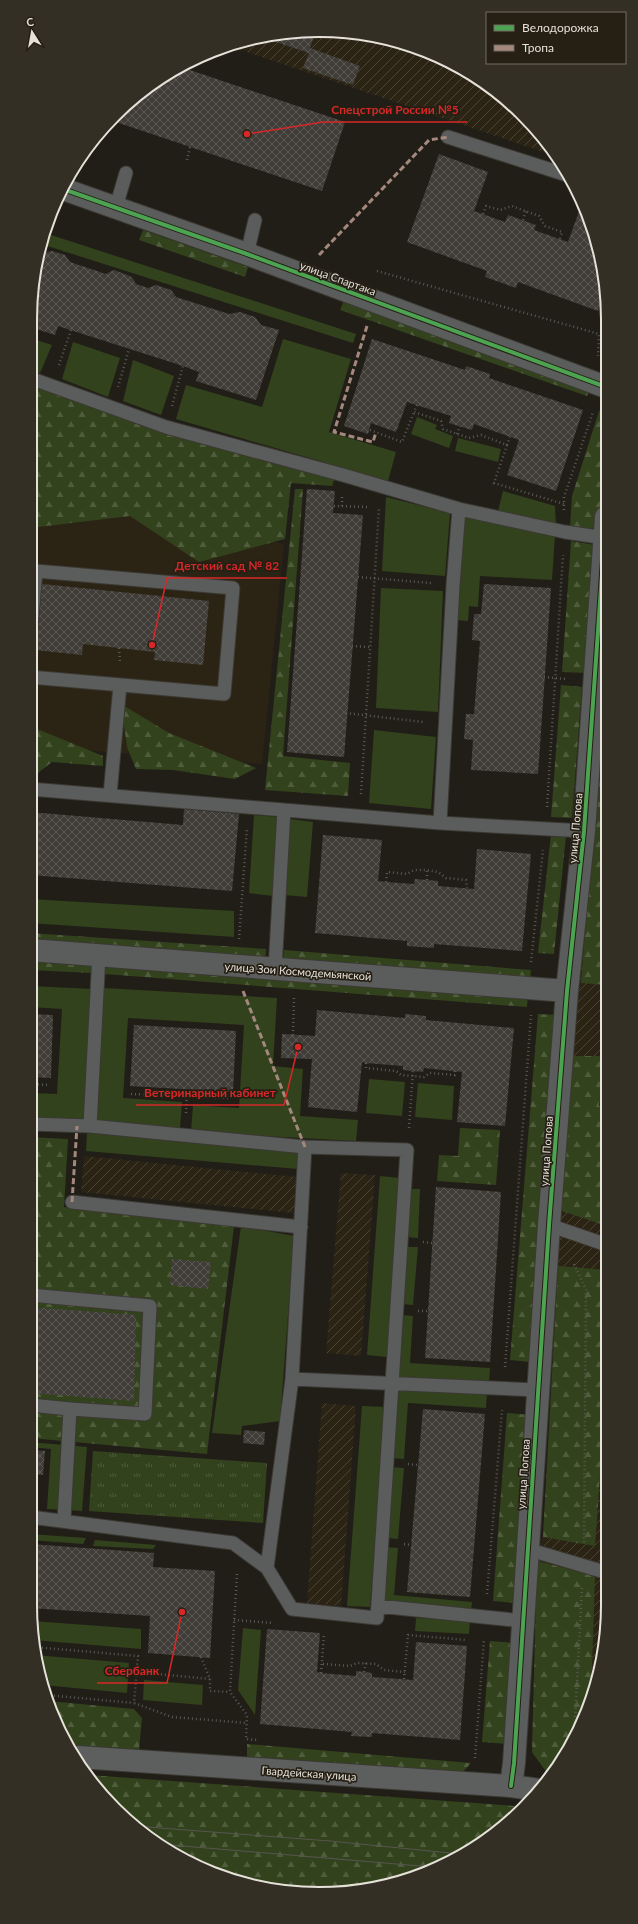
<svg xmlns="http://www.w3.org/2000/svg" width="638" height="1924" font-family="Lato,sans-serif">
  <defs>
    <pattern id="industrial-furrows" width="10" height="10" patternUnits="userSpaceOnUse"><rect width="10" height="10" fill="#2b2414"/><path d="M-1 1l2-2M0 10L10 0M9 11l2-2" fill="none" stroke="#4a4436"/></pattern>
    <pattern id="forest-firs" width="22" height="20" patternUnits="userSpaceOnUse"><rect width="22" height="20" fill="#32421c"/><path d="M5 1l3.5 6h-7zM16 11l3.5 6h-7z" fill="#505d3c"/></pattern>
    <pattern id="park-tufts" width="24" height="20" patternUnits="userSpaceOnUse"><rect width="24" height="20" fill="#32421c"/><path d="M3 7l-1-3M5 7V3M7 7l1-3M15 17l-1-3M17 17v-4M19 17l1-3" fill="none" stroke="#505d3c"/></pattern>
    <pattern id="building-cross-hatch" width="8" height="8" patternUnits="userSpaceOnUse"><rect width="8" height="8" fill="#403c37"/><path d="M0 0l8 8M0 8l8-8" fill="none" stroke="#5c5853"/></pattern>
  </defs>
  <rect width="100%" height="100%" fill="#211e18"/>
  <path fill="#2b2414" d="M30 448 202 526 284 544 262 764 30 746Z"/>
  <path fill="url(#industrial-furrows)" d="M319 30 376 36 463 69 524 115 552 155 229 46 263 36Z
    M606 604 608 1605 602 1662 586 1716 559 1765 550 1777 532 1752 537 1561 543 1537 558 1266 556 1209Z
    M84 1156 298 1177 294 1213 81 1192Z
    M341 1173 375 1175 361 1356 326 1353Z
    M322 1403 356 1406 341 1606 307 1603Z"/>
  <path fill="#32421c" d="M45 233 356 334 353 343 41 244Z
    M30 338 52 345 40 373 30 370Z
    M283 339 351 359 329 432 396 452 388 481 176 419 186 385 262 407Z
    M73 342 120 358 108 397 62 379Z
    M133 360 174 376 161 415 123 401Z
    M417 417 437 425 435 429 453 436 449 448 411 434Z
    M458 438 501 449 498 462 455 451Z
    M503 491 555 506 556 525 498 511Z
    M386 497 450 513 445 576 382 571Z
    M464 517 555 536 552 580 480 576 478 607 469 606 468 621 456 620Z
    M381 588 443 591 438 712 376 708Z
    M374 730 436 737 431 809 369 803Z
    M254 815 277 817 273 896 249 893Z
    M290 819 313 822 307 897 284 895Z
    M30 899 234 911V937L30 923Z
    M30 986 93 989 86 1120 30 1117V1093L57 1094 62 1009 30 1007Z
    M104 988 277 998 273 1066 303 1069 300 1116 358 1120 356 1141 191 1132 193 1105 239 1108 244 1025 128 1018 123 1098 182 1102 180 1128 96 1123Z
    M369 1079 405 1082 402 1116 366 1113Z
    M418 1083 454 1086 452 1120 415 1117Z
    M87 1133 300 1152 298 1169 86 1151Z
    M380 1176 400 1178 387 1357 367 1355Z
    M409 1189H420L418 1238 406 1237Z
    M241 1226 294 1236 280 1421 242 1426 241 1435 212 1433Z
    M405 1247H418L413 1305 402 1304Z
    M401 1315 413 1316 410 1363 490 1368 489 1383 397 1378Z
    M396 1387 487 1393 486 1408 408 1403 404 1459 391 1458Z
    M362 1406 385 1407 370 1607 347 1606Z
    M30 1442 87 1447 82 1511 47 1509 51 1449 30 1447Z
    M390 1467 404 1468 398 1539 387 1538Z
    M30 1534 86 1538 83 1544 30 1540Z
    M95 1540 156 1545 153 1549 93 1546Z
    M386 1547 398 1548 394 1595 472 1602 471 1611 381 1603Z
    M416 1618 470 1620 469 1634 415 1631Z
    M32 1621 141 1629V1649L33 1640Z
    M243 1628 261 1630 255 1715 238 1690Z
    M35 1655 129 1663 127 1693 43 1685Z
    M144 1680 203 1685 202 1705 143 1700Z"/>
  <path fill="url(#forest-firs)" d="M143 230 248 267 245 277 139 240Z
    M346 296 591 386 587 396 340 310Z
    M30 380 334 480 332 486 291 483 285 539 199 562 130 516 30 528Z
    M599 411H606V452L598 532 570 527 572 496Z
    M295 489H303L283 756 350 763 348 796 265 790Z
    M571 541 595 545 585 673 562 672Z
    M561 685 582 687 572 818 551 817Z
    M603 699H606L607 985 581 983Z
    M121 704 169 733 256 768 235 779 173 770 136 769 127 747Z
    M30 726 103 756V766L52 762 34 776H30Z
    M551 834 566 836 554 954 538 953Z
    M30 933 266 949 265 962 30 947Z
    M284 950 531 970 530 981 283 962Z
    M30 956 93 960 92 973 30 970Z
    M106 962 528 995 527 1007 105 974Z
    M538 1014 558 1015 530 1362 510 1360Z
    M567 1056H604L599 1106 607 1107V1226L556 1209Z
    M460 1128 500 1130 496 1185 437 1181 439 1155 458 1156Z
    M30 1137 68 1139 64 1207 234 1226 207 1454 30 1438Z
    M558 1266 607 1270 608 1362 595 1546 543 1537Z
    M507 1413 530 1415 516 1603 493 1601Z
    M537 1561 595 1576 591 1699C583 1726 568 1755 550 1777L532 1752Z
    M490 1641 515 1643 508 1744 482 1742Z
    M48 1701 134 1709 142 1718 139 1750 70 1745 52 1715Z
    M247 1744 471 1763 462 1773 247 1761Z
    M89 1775 503 1805 525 1807 480 1845 394 1884 338 1893 280 1891 191 1864 143 1834 102 1796Z"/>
  <path fill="url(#park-tufts)" d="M93 1451 267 1463 263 1523 89 1511Z"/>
  <path fill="url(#building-cross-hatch)" d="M316 30 310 48 360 66 353 85 303 68 309 53 276 42 279 34Z
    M181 67 345 122 322 191 110 120 159 79Z
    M439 154 488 172 474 211 505 222 508 215 536 225 534 230 568 242 582 203 605 281 606 288 598 311 518 282 516 288 485 277 487 271 407 242Z
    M52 251 65 255 70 262 106 274 114 270 132 277 136 284 148 288 156 285 171 290 176 297 229 314 240 312 255 317 261 325 279 330 256 400 196 381 199 372 183 366 58 326 55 335 30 327 36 262 39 252 42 253Z
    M372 339 465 370 466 366 490 374 489 378 583 410 556 491 507 475 519 440 474 424 472 430 449 423 451 416 407 402 396 432 371 423 368 434 344 426Z
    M307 489 335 491 333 513 363 515 344 757 287 752Z
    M42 584 209 601 203 665 154 660 155 652 83 644 82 655 35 650Z
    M484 584 551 588 538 774 471 770 473 740 464 739 465 727 466 714H474L480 641 472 640 473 626 474 614H481Z
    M184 809 239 814 232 891 30 875V812L183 825Z
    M323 835 382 840 378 881 386 882 414 884 415 879 438 881V886L474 889 477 849 531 854 522 951 434 944V948L407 946V941L315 933Z
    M317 1010 405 1018V1014L426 1016V1020L514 1028 505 1126 457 1122 462 1072 424 1068 423 1072 403 1070V1066L366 1063 362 1062 357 1112 308 1107 312 1059 281 1058 282 1034 315 1036Z
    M30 1014 53 1015 51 1078 30 1077Z
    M134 1025 236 1031 233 1092 130 1086Z
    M436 1187 501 1192 490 1362 425 1358Z
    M172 1259 211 1262 208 1289 170 1285Z
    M30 1307 136 1315 134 1401 30 1393Z
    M423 1409 485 1414 470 1597 407 1592Z
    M244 1430 265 1432 264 1445 243 1443Z
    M30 1450 45 1451 43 1475 30 1474Z
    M30 1544 154 1553 153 1567 215 1571 210 1658 148 1653 150 1616 30 1608Z
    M267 1629 320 1633 317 1672 321 1673 356 1676V1671L372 1673V1677L413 1680 416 1642 467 1646 460 1740 372 1733V1737L351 1736 352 1732 260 1724Z"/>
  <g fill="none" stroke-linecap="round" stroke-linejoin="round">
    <defs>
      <path id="lane" d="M448 137 567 175
        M116 207 126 173
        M247 254 255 220
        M30 378 166 427 343 475 459 509 453 585 440 823 30 789
        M459 509 565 532 605 538
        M30 639 36 571 233 588 224 694 30 677
        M110 795 120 685
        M440 823 584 831
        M275 969 284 810
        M30 1124 90 1126 305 1147 407 1150 377 1618 292 1609 267 1568 233 1543 30 1517
        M90 1126 99 954
        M72 1202 301 1227
        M549 1225 607 1245
        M30 1295 150 1306 145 1414 70 1409
        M292 1379 538 1390
        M30 1405 70 1409 64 1520
        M527 1549 608 1573
        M267 1568 292 1379 305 1147
        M378 1606 523 1621"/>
      <path id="street" d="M63 189 247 254 606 387
        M30 950 567 991
        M511 1786 514 1763 549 1225 567 991 584 831 606 517"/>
      <path id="secondary" d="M78 1757 511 1786 539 1790"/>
    </defs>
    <use href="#lane" stroke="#3c3934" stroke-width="15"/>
    <use href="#street" stroke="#3c3934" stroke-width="24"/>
    <use href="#secondary" stroke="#3c3934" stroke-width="24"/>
    <path stroke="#585956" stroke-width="2.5" stroke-dasharray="1 3" stroke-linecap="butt" d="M187 160 190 147
      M483 214 486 206 500 210 512 206 539 216 545 226 562 232 560 239
      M523 220 526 211
      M377 271 599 334 598 356
      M59 365 71 330
      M118 387 129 349
      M417 405 414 412 441 421 443 429 469 438 481 435 507 445 510 436
      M172 406 183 366
      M370 430 402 442 414 412
      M457 434 460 426
      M507 445 494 483 564 504
      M334 506 369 507
      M342 506V497
      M564 510V497L593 412
      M358 577 431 583
      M352 646 369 647
      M119 648 120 663
      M544 677 567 679
      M346 713 423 722
      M361 794 379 508
      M547 807 563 555
      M427 880V870
      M386 882 387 872 407 874 414 870H427L438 872 446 878 466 880 467 888
      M239 939 247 828
      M531 962 543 850
      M293 1035 294 997
      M366 1063V1068L396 1071 401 1075 424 1077 430 1073 455 1075V1071
      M30 1084 49 1085
      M131 1094 230 1098
      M186 1113 187 1089
      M409 1128 413 1071
      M423 1242 432 1243
      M574 1264 586 1290 584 1543
      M418 1311H428
      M505 1367 531 1015
      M408 1464 418 1465
      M404 1544 411 1545
      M237 1574 230 1692 247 1715 246 1739 258 1740
      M582 1588 575 1719 582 1723
      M487 1594 502 1410
      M234 1620 274 1623
      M34 1647 138 1656 134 1703 172 1717 247 1723
      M201 1657 210 1679V1691L230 1692
      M323 1664 350 1666 357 1663 376 1664 384 1670 405 1672
      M137 1672 210 1679
      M364 1672 366 1663
      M321 1673 324 1634
      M404 1679 408 1635 467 1640
      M46 1695 134 1703
      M574 1738 575 1719
      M475 1758 484 1639
      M550 1765H559"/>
    <use href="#lane" stroke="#5b5d5c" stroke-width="13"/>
    <use href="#street" stroke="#5b5d5c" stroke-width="22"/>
    <use href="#secondary" stroke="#5d5f5e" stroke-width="22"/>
    <path stroke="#575552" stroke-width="1" d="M134 1826 330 1841 460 1854
      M159 1844 432 1867"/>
    <path stroke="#a5887d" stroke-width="3" stroke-dasharray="6 3" stroke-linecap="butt" d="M319 255 429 140 448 137
      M367 326 334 432 373 442 376 432
      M243 991 305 1147
      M72 1202 77 1126"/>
    <defs>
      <path id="cycleway" d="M63 189 247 254 606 387
        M511 1786 514 1763 549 1225 567 991 584 831 606 517"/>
    </defs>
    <use href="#cycleway" stroke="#251f14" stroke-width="6"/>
    <use href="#cycleway" stroke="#4ca352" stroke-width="4"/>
  </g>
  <g text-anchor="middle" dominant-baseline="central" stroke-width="3.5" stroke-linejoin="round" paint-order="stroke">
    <g font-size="11" fill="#e6e2da" stroke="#251f14">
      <text transform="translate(338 278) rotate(20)">улица Спартака</text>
      <text transform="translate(575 828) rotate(-85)">улица Попова</text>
      <text transform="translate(298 971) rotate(4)">улица Зои Космодемьянской</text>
      <text transform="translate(546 1151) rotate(-86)">улица Попова</text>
      <text transform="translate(523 1474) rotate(-86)">улица Попова</text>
      <text transform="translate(309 1773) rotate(4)">Гвардейская улица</text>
    </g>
  </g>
  <path d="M0 0H638V1924H0ZM319 37H319A282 282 0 0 1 601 319V1605A282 282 0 0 1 319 1887H319A282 282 0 0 1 37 1605V319A282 282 0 0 1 319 37Z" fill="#342f24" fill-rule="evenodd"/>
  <path fill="none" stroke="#e6e2da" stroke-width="2" d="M319 37H319A282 282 0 0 1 601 319V1605A282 282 0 0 1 319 1887H319A282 282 0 0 1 37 1605V319A282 282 0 0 1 319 37Z"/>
  <path fill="none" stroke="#d62828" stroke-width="1.5" d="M247 134L323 122H467M152 645L167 578H287M298 1047L284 1105H136M182 1612L167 1683H97"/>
  <g fill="#d62828" stroke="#251f14" stroke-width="1.5">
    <circle cx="247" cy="134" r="4"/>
    <circle cx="152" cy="645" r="4"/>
    <circle cx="298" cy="1047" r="4"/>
    <circle cx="182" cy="1612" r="4"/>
  </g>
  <g font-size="12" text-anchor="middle" font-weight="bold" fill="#d62828" stroke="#251f14" stroke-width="3.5" stroke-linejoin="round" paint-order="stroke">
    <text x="395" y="114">Спецстрой России №5</text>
    <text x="227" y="570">Детский сад № 82</text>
    <text x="210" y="1097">Ветеринарный кабинет</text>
    <text x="132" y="1675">Сбербанк</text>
  </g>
  <rect x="486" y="12" width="140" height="52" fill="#251f14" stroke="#726d63"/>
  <rect x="494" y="25" width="20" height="6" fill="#4ca352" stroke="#726d63"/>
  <text x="522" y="32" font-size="12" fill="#e6e2da">Велодорожка</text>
  <rect x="494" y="45" width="20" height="6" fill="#a5887d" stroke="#726d63"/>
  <text x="522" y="52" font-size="12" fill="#e6e2da">Тропа</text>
  <g transform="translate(32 32) rotate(349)" stroke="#251f14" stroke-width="3" paint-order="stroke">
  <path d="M0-3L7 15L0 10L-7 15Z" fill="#e6e2da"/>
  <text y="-6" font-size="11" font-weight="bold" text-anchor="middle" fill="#e6e2da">С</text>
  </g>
</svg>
